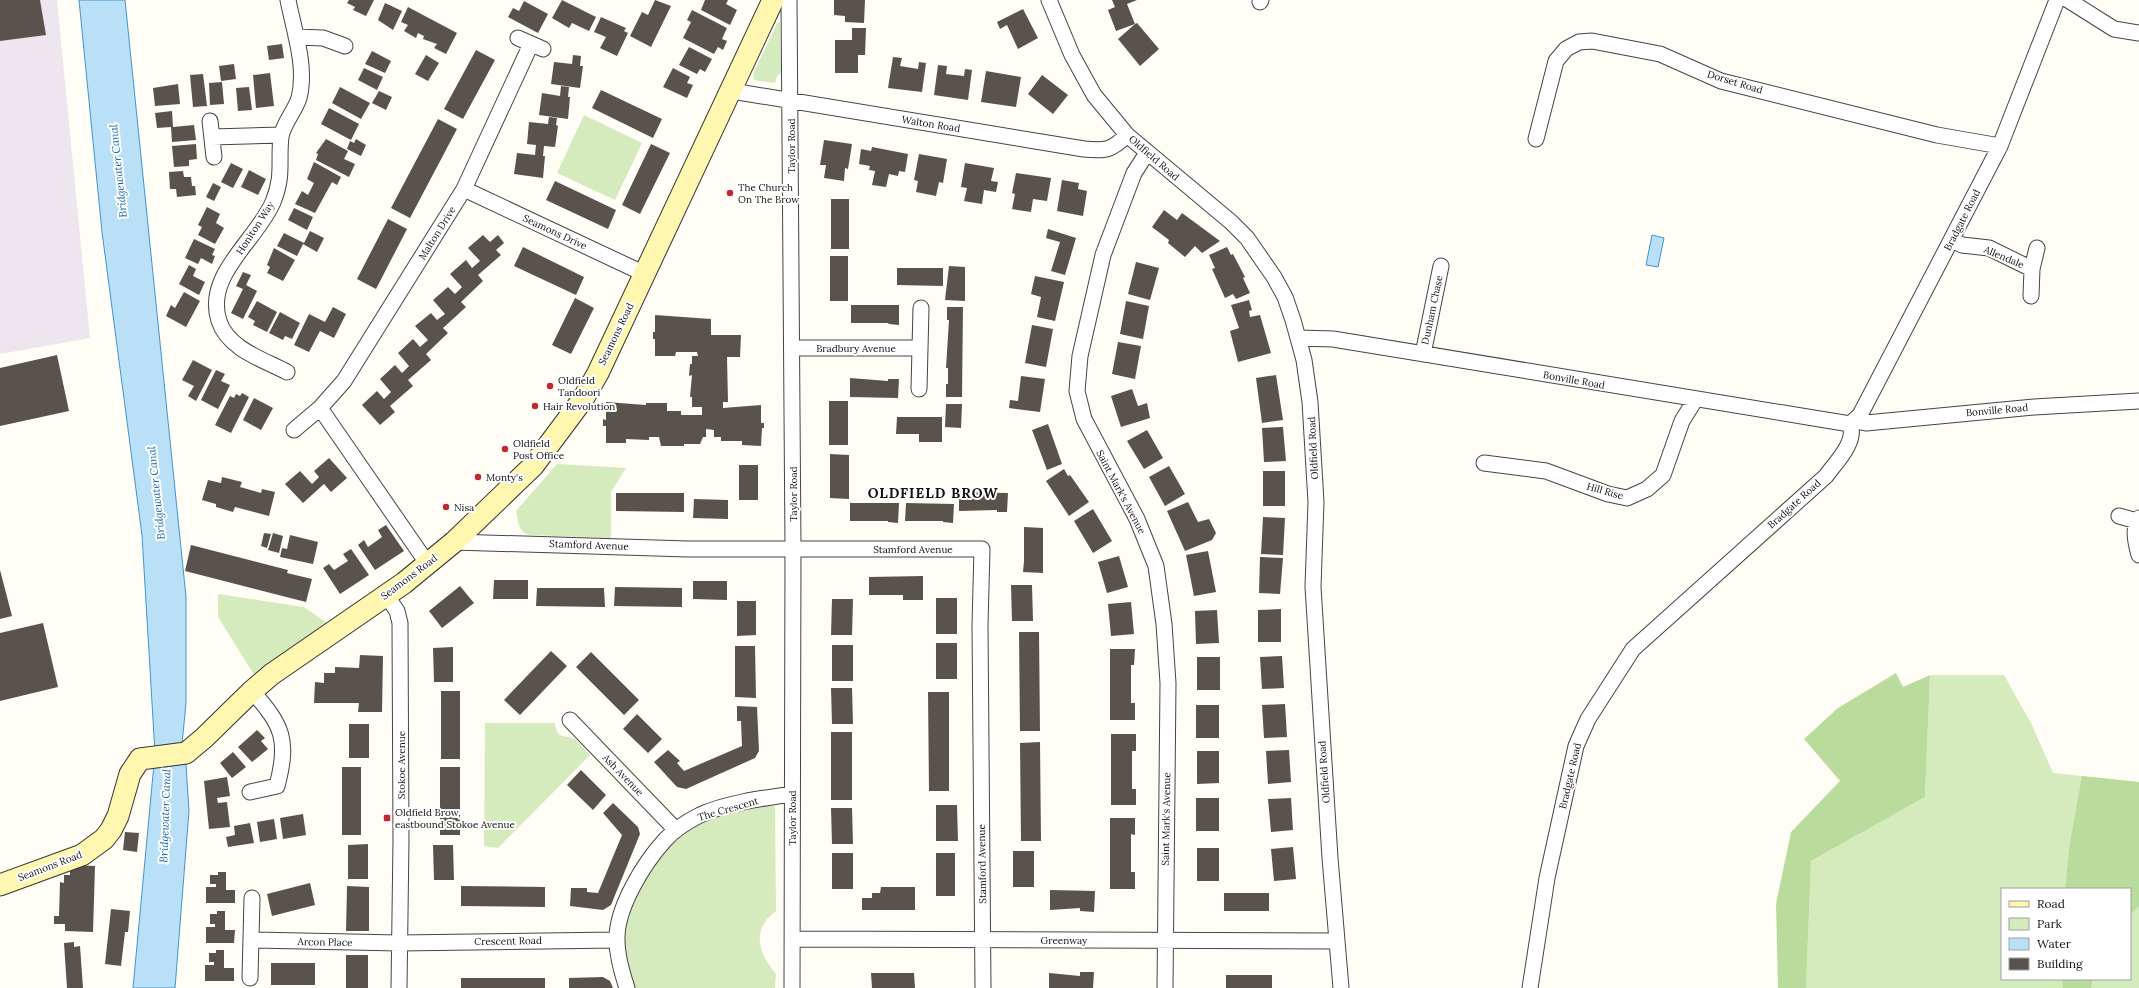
<svg xmlns="http://www.w3.org/2000/svg" width="2139" height="988" font-family="Lora,serif">
  <rect width="100%" height="100%" fill="#fffdf5"/>
  <path fill="#eee6ef" d="M0 0H57L90 338 0 354Z"/>
  <path fill="#d5ebbd" fill-rule="evenodd" d="M777 23H780L781 73 777 76 775 83 754 80 753 74Z
    M584 115 642 143 615 200 557 173Z
    M557 464 626 468 611 492V538L530 535C518 532 518 521 516 511Z
    M218 594 304 607 327 623 273 662 256 678 218 617Z
    M1930 675H2004L2032 725 2053 773 2139 782V988H1806L1811 861 1925 797ZM2002 889H2130V979H2002Z
    M485 723H555C557 740 563 734 574 739 580 742 586 751 590 755L498 848 484 846Z
    M770 805 775 807 776 911C750 930 759 954 776 974L775 988H630L621 930 627 906 676 832 734 808Z"/>
  <path fill="#b9dc9c" d="M1896 673 1903 687 1930 675 1925 797 1811 861 1806 988H1778L1776 904 1791 832 1840 781 1804 739 1838 708Z
    M2082 776 2139 782V906L2130 915V889H2065L2070 843Z
    M2062 979H2093L2091 988H2063Z"/>
  <path fill="#b9e0f7" stroke="#3f96cf" d="M79 0H125L186 597V703L182 744 186 764 189 811 175 988H133L155 753 142 535 102 232Z
    M1652 235 1664 238 1658 267 1646 265Z"/>
  <path fill="#5a524d" d="M0 0H40L46 35 0 41Z
    M349 0H374L366 16 353 10 355 7 347 3Z
    M562 0 596 17 589 31 572 23 569 28 552 18Z
    M655 0 671 6 651 47 630 36 642 12 648 15Z
    M705 0H728L726 4 737 10 730 25 701 10Z
    M834 0H865L864 23 845 22V16L834 15Z
    M1112 0H1137L1127 4 1135 24 1137 23 1159 49 1140 66 1118 39 1135 24 1116 31 1108 10 1115 7Z
    M524 1 548 14 538 33 508 17 513 8 519 11Z
    M385 3 402 11 393 30 378 20Z
    M408 7 457 33 446 54 434 48 437 44 423 39 424 36 418 33 416 38 404 31 408 25 401 22Z
    M1023 9 1038 38 1018 49 1007 25 1000 29 997 22Z
    M692 10 727 28 722 39 727 41 723 50 718 47 714 54 683 38 691 22 687 20Z
    M601 17 626 28 624 31 628 33 617 56 600 48 606 37 594 32Z
    M852 28H866L865 55H858V73H835V40H852Z
    M282 44 284 58 269 60 267 46Z
    M689 47 712 59 705 72 700 69 697 74 679 65Z
    M476 50 495 60 463 119 444 109Z
    M372 51 391 61 385 73 365 64Z
    M426 55 439 63 428 81 415 74Z
    M573 55 581 56 580 66H583L580 88 551 84 554 62 572 64Z
    M893 57 902 58 900 66 918 69 919 62 926 63 922 92 888 88Z
    M234 64 236 79 221 81 219 66Z
    M938 65 947 66 946 74 964 76 965 69 972 70 968 100 934 95Z
    M364 68 383 77 377 90 358 80Z
    M673 68 690 77 687 83 693 85 687 98 663 87Z
    M986 71 1021 77 1016 107 981 102Z
    M270 73 274 106 256 108 253 75Z
    M203 74 207 106 193 107 190 75Z
    M1042 75 1068 95 1053 114 1028 94Z
    M222 82 224 104 210 105 209 83Z
    M178 84 180 104 155 106 153 88Z
    M561 86 569 87 568 97H570L568 119 539 115 542 93 560 96Z
    M249 87 252 110 238 111 236 88Z
    M340 87 370 103 361 119 332 103Z
    M601 90 662 119 653 138 592 108Z
    M379 91 392 97 386 110 372 103Z
    M329 108 359 124 351 140 321 124Z
    M172 111 173 127 194 125 196 140 172 142 171 127 157 128 155 113Z
    M549 117 557 118 556 125 558 126 555 147 544 146 543 156H545L543 178 514 174 517 153 535 155 536 145 527 144 529 122 548 124Z
    M438 119 457 129 410 218 391 208Z
    M326 139 348 151 344 159 355 164 349 177 316 160 318 154 316 153Z
    M356 139 366 145 361 156 347 149 350 141 354 143Z
    M824 140 852 144 848 169 845 168 844 181 824 178 826 165H820Z
    M196 144 197 159 189 160V166L174 167 172 146Z
    M651 144 670 153 640 214 622 205Z
    M872 147 908 154 905 172 899 171 898 176 889 174 886 187 872 185 875 171 869 170 870 166 859 164 861 149 871 151Z
    M919 154 947 159 943 183 939 182 936 196 916 192 918 181 914 180Z
    M314 162 341 177 337 185 332 182 315 213 295 204 302 191 308 195 314 183 307 179Z
    M231 163 243 169 233 188 221 182Z
    M965 163 994 168 991 181 998 182 996 192 984 190 982 204 964 201 967 188 961 187Z
    M249 170 266 179 258 195 241 187Z
    M183 171 184 177H191L192 186H195L196 195 177 197 176 189H170L169 172Z
    M1016 173 1051 178 1047 201 1033 199 1031 212 1012 209 1015 194 1012 193Z
    M1062 180 1079 183 1078 189 1087 191 1083 216 1057 211Z
    M555 181 616 210 608 229 546 200Z
    M213 183 221 187 214 201 206 197Z
    M831 199H849V249H831Z
    M207 207 220 214 216 223 224 228 215 244 198 235 202 227 198 225Z
    M294 208 313 217 307 230 288 220Z
    M1164 210 1177 220 1182 213 1220 241 1202 253 1195 246 1185 257 1168 243 1169 240 1152 227Z
    M388 219 407 229 376 289 357 279Z
    M1048 229 1076 238 1065 275 1051 271 1060 242 1046 238Z
    M310 231 324 238 317 252 303 244 297 256 277 246 284 233 304 243Z
    M483 235 490 242 498 235 504 243 496 250 501 255 478 275 483 281 461 302 466 307 443 328 448 333 426 354 431 360 408 380 413 386 390 406 395 412 380 425 362 405 377 391 384 399 391 392 380 379 395 365 402 373 409 366 398 353 413 339 420 347 428 340 415 326 431 313 437 320 445 314 433 300 448 287 455 294 462 287 450 274 466 260 472 268 480 261 468 248Z
    M194 239 215 249 212 255 215 256 212 264 201 258 198 264 185 258Z
    M523 247 584 277 576 295 514 266Z
    M1227 247 1231 255 1233 254 1245 277 1243 278 1250 293 1236 299 1233 294 1225 298 1212 269 1215 268 1209 255Z
    M274 248 295 260 283 281 267 273 270 267 267 265Z
    M830 256H848V301H830Z
    M1136 262 1159 268 1150 300 1128 294Z
    M189 265 196 269 193 276 205 282 199 295 179 284Z
    M949 266 965 267V301L945 300Z
    M897 268H943V286L897 285Z
    M243 272 251 275 246 285 257 291 243 319 231 313 243 289 236 286Z
    M1035 276 1064 282 1055 321 1037 317 1041 297 1031 294Z
    M184 292 200 301 186 327 166 316 171 305 175 308Z
    M575 298 594 308 571 354 552 345Z
    M1249 300 1252 310 1249 311 1250 317 1260 315 1271 353 1238 362 1230 331 1239 328 1231 305Z
    M257 301 277 312 267 332 253 325 255 321 248 317Z
    M1126 301 1149 306 1143 339 1120 334Z
    M851 305H899V325L889 324 888 323H851Z
    M333 307 346 314 334 338 320 331 309 352 294 345 309 314 325 322Z
    M947 307H963L962 397H946V384H948V368H946L949 320H947Z
    M280 312 300 323 292 339 285 336 283 340 269 333Z
    M655 315 711 319V335H741L740 357H727L728 402H723V408L761 405V423H764V428H762L761 446 742 445V441H721V437H714V430L706 429V437H703L700 444H684V446H661L659 437H649V440L626 439V443H606V426H603V419L606 420V402L646 405V403H667V411H681V415H702V407H692V397H690L692 375 689 376 690 364H692V356H698L697 352H676L675 356H655V339H653V332H655Z
    M1032 325 1053 329 1046 367 1025 363Z
    M1118 342 1141 346 1135 379 1112 374Z
    M57 355 69 411 0 426V368Z
    M193 360 212 370 196 401 188 396 194 386 182 380Z
    M216 370 225 374 221 381 230 385 218 409 201 400Z
    M1276 375 1283 420 1262 423 1256 378Z
    M1021 376 1045 379 1040 412 1009 408 1010 400 1018 401Z
    M850 378 888 381V379H899L898 398 850 397Z
    M1132 389 1138 406 1147 403 1150 418 1121 427 1111 396Z
    M242 393 249 397 231 433 215 425 230 396 234 398 236 394 240 396Z
    M254 398 273 408 261 430 243 420Z
    M829 401H848V445H829Z
    M946 404H962L961 428 945 427Z
    M897 417H942V442H919V434H896Z
    M1048 424 1062 464 1047 470 1032 430Z
    M1283 427 1286 461 1264 462 1262 428Z
    M1147 430 1163 458 1144 469 1127 441Z
    M830 454 849 455V499L830 498Z
    M329 458 347 478 331 492 324 484 303 503 285 484 300 471 312 484 319 477 314 471Z
    M739 465H758V500H739Z
    M1169 466 1185 494 1165 506 1149 477Z
    M1064 469 1068 476 1070 475 1089 502 1069 516 1046 481Z
    M1263 471H1285V506H1263Z
    M222 477 242 482 240 487 261 493 262 489 275 492 269 516 235 507 233 512 216 507V504L202 500 208 480 221 483Z
    M959 492 1008 493 1007 512H997V510L959 511Z
    M616 493H684V512L616 511Z
    M694 499 728 500V519L693 518Z
    M1188 502 1198 522 1209 519 1216 533 1212 540 1185 551 1167 511Z
    M850 503H899L898 523 888 522V521H850Z
    M906 503 954 504 953 523 943 522V521H905Z
    M1093 509 1112 541 1093 553 1074 521Z
    M1263 517 1285 518 1283 555 1261 554Z
    M386 525 404 551 375 570 358 545 364 540 368 547 382 537 378 530Z
    M1024 527 1043 528V573L1023 572 1024 561Z
    M264 533 271 534 267 548 261 546Z
    M273 533 283 536 279 553 268 550Z
    M290 535 318 542 313 564 280 557 282 548 287 549Z
    M191 545 288 570 287 573 312 579 306 602 185 571Z
    M351 549 369 575 340 594 323 568 329 564 334 570 348 561 343 554Z
    M1208 551 1216 592 1194 596 1186 555Z
    M1119 556 1128 587 1107 593 1098 562Z
    M1260 557 1283 558 1280 594 1259 593Z
    M0 570 12 616 0 619Z
    M923 576V600H903V595H869V577Z
    M494 580H528V599H493Z
    M693 581H727V600L693 599Z
    M1011 585H1032L1033 621H1012Z
    M460 586 474 603 442 628 429 611Z
    M615 587 682 588V607L614 606Z
    M537 588H604L605 607 536 606Z
    M936 598H957V634H936Z
    M832 599H853L852 635H831Z
    M737 601H756V635L737 636Z
    M1131 602 1134 634 1111 636 1108 604Z
    M1281 609V642H1258V610Z
    M1217 610 1219 643 1196 644 1195 611Z
    M43 623 58 687 0 701V633Z
    M1019 632H1039L1040 731H1020Z
    M936 643H957V679H936Z
    M832 645H853V681H832Z
    M735 646H755L756 698 735 697Z
    M453 647V682H434L433 648Z
    M1110 649H1135L1134 665H1131V703H1135V720H1110Z
    M551 651 567 666 520 715 504 700Z
    M591 652 639 700 624 715 576 667Z
    M360 655 383 656 382 712H358L359 703H314L315 682 324 683V673H335V667L359 668Z
    M1282 656 1284 688 1262 689 1260 657Z
    M1197 657H1220V690H1197Z
    M831 688H852L853 724H832Z
    M441 691H460V759H441Z
    M928 692H949V791H929Z
    M1285 704 1287 737 1264 738 1262 705Z
    M1196 705H1219V738H1196Z
    M737 706 757 707 759 751 755 758 686 789 677 787 654 762 668 750 680 761 677 763 684 771 742 746 741 721H737Z
    M637 714 662 739 648 753 623 729Z
    M349 724H369V758H349Z
    M257 730 265 738 261 741 268 749 252 762 238 747Z
    M831 732H852V800H831Z
    M1111 734H1136V751H1132V789H1136V805H1111Z
    M1040 742 1041 841H1021L1020 743Z
    M1289 750 1291 782 1268 784 1266 751Z
    M1197 751H1219V783L1197 784Z
    M233 752 246 767 232 778 220 763Z
    M342 767H361V835H342Z
    M440 767H460V835H440Z
    M581 770 606 795 593 810 567 785Z
    M227 777 230 796 217 798 218 803 227 802 230 827 209 829 204 781Z
    M1196 798H1219V831H1196Z
    M1291 798 1293 830 1271 832 1268 799Z
    M613 803 638 827 640 834 611 905 603 910 570 906 571 888H587V892L598 893 622 835 603 813Z
    M936 805H957L958 841H936Z
    M831 808H852L853 844H832Z
    M303 814 306 835 283 839 280 818Z
    M1110 818H1135V835L1131 834V872H1135V889H1110Z
    M274 819 277 839 260 842 257 822Z
    M250 823 254 843 228 847 226 837 235 835 234 826Z
    M125 832 139 833 137 852 123 850Z
    M368 844V879H348V845Z
    M433 845H453L454 880H434Z
    M1293 847 1296 879 1274 881 1271 849Z
    M1197 848H1219V881H1197Z
    M1013 851H1034V887H1013Z
    M832 853H853V889H832Z
    M936 853H955V896H936Z
    M70 865 95 866 93 932 65 931V924H54V916H59L60 882 64 883V875H70Z
    M218 872H226V890H235V903H206V887H216V884H210V875H218Z
    M310 883 315 905 272 916 267 894Z
    M347 886 369 887V931H346Z
    M461 886 545 887V907L461 906Z
    M881 887H915V910H862V898H872V893H880Z
    M1050 890 1095 891 1094 912 1080 911V908L1050 910Z
    M1224 893H1269V911H1224Z
    M111 909 130 911 128 932H125L121 966 105 964Z
    M217 911H225V930H235L234 943H206V927H215V924H210V914H217Z
    M74 942V947L80 946 83 988H67L64 943Z
    M216 950H224V968H234V981H205V965H214V962H209V953H216Z
    M346 955H368V988H346Z
    M271 963H315V985H271Z
    M1080 972H1094L1093 988H1049V973L1080 976Z
    M871 973H914L915 988H872Z
    M1226 975H1272V988H1226Z
    M603 977 610 981 613 988H569V978Z
    M461 978H545V988H461Z"/>
  <g fill="none" stroke-linecap="round" stroke-linejoin="round">
    <defs>
      <path id="street" d="M789 0 793 549 792 988
        M1049 0 1072 55 1094 95 1127 135 1231 222 1247 238 1274 277 1285 297 1293 320 1304 360 1310 402 1316 502 1313 587 1330 858 1341 988
        M2068 0 2114 29 2139 33
        M1260 2 1261 0
        M296 37 323 38 345 46
        M518 38 543 49
        M730 89 738 92 1084 149C1105 151 1111 151 1127 135
        M210 121 214 157
        M212 137 281 135
        M1536 139 1556 61 1566 49 1579 42 1592 41 1660 54 1721 81 1937 135 2000 146
        M1147 153 1134 173 1103 255 1080 356 1077 391 1084 419 1137 519 1156 566 1164 624 1168 683 1165 988
        M464 189 645 274
        M1952 240 1962 245 1989 248 2032 269
        M2031 296 2032 269 2037 248
        M1298 338 1333 339 1850 424 1860 415 2000 146 2057 0
        M792 348H920
        M1423 354 1441 266
        M287 372C264 360 228 349 219 321 204 275 257 240 273 202 284 175 278 162 281 137 283 124 295 111 299 98 307 67 294 31 288 0
        M919 389 921 308
        M320 408 427 563
        M1856 421 1866 423 2034 407 2139 401
        M294 430 320 408 344 381 464 189 531 44
        M1484 463 1546 471 1608 494 1627 498 1647 489 1663 475 1682 421 1695 400
        M2119 516 2137 521
        M2139 518C2132 528 2136 544 2139 555
        M454 542 688 549H982L980 625 983 988
        M386 595 397 611 400 623 401 840 399 988
        M570 720 676 830
        M250 792 277 786C289 740 283 726 252 691
        M792 939 1336 941
        M251 940 399 943 617 940
        M250 978 252 898
        M627 988C622 973 617 956 617 940 616 908 644 863 665 840 674 830 688 821 700 815 726 803 764 798 792 794
        M1530 988 1547 878 1576 746 1588 719 1633 649 1826 476C1836 462 1857 442 1850 424"/>
      <path id="secondary" d="M0 885 82 855 104 839 111 830 118 816 130 774 140 759 186 753 204 738 252 691 272 674 404 583 454 542 533 466 583 399 598 373 773 0"/>
    </defs>
    <use href="#street" stroke="#444" stroke-width="17"/>
    <use href="#secondary" stroke="#333" stroke-width="23"/>
    <use href="#street" stroke="#fff" stroke-width="15"/>
    <use href="#secondary" stroke="#fff6b0" stroke-width="21"/>
  </g>
  <g fill="#c4262e" stroke="#fff" stroke-width="1.5">
    <circle cx="730" cy="193" r="4"/>
    <circle cx="550" cy="386" r="4"/>
    <circle cx="535" cy="406" r="4"/>
    <circle cx="505" cy="449" r="4"/>
    <circle cx="478" cy="477" r="4"/>
    <circle cx="446" cy="507" r="4"/>
    <rect x="383" y="814" width="8" height="8" rx="2"/>
  </g>
  <g text-anchor="middle" dominant-baseline="central" stroke-width="4" stroke-linejoin="round" paint-order="stroke">
    <g font-size="10" fill="#111" stroke="#fff">
      <text transform="translate(1735 82) rotate(17)">Dorset Road</text>
      <text transform="translate(931 124) rotate(9)">Walton Road</text>
      <text transform="translate(791 146) rotate(-90)">Taylor Road</text>
      <text transform="translate(1154 158) rotate(41)">Oldfield Road</text>
      <text transform="translate(1962 220) rotate(-63)">Bradgate Road</text>
      <text transform="translate(255 228) rotate(-57)">Honiton Way</text>
      <text transform="translate(555 232) rotate(25)">Seamons Drive</text>
      <text transform="translate(437 233) rotate(-58)">Malton Drive</text>
      <text transform="translate(2004 257) rotate(23)">Allendale</text>
      <text transform="translate(1432 310) rotate(-78)">Dunham Chase</text>
      <text transform="translate(616 334) rotate(-64)">Seamons Road</text>
      <text x="856" y="348">Bradbury Avenue</text>
      <text transform="translate(1574 380) rotate(10)">Bonville Road</text>
      <text transform="translate(1997 410) rotate(-5)">Bonville Road</text>
      <text transform="translate(1313 448) rotate(-93)">Oldfield Road</text>
      <text transform="translate(1605 491) rotate(16)">Hill Rise</text>
      <text transform="translate(1121 492) rotate(62)">Saint Mark's Avenue</text>
      <text transform="translate(793 494) rotate(-90)">Taylor Road</text>
      <text transform="translate(1794 504) rotate(-42)">Bradgate Road</text>
      <text transform="translate(589 545) rotate(2)">Stamford Avenue</text>
      <text x="913" y="549">Stamford Avenue</text>
      <text transform="translate(409 577) rotate(-37)">Seamons Road</text>
      <text transform="translate(401 765) rotate(-90)">Stokoe Avenue</text>
      <text transform="translate(1324 772) rotate(-94)">Oldfield Road</text>
      <text transform="translate(623 775) rotate(46)">Ash Avenue</text>
      <text transform="translate(1570 776) rotate(-77)">Bradgate Road</text>
      <text transform="translate(728 809) rotate(-16)">The Crescent</text>
      <text transform="translate(792 818) rotate(-90)">Taylor Road</text>
      <text transform="translate(1166 819) rotate(-89)">Saint Mark's Avenue</text>
      <text transform="translate(982 864) rotate(-91)">Stamford Avenue</text>
      <text transform="translate(50 866) rotate(-21)">Seamons Road</text>
      <text x="1064" y="940">Greenway</text>
      <text transform="translate(508 941) rotate(-1)">Crescent Road</text>
      <text transform="translate(325 942) rotate(1)">Arcon Place</text>
    </g>
    <g font-size="10" fill="#111" stroke="#fff" text-anchor="start">
      <text x="738" y="187">The Church<tspan x="738" dy="12">On The Brow</tspan></text>
      <text x="558" y="380">Oldfield<tspan x="558" dy="12">Tandoori</tspan></text>
      <text x="543" y="406">Hair Revolution</text>
      <text x="513" y="443">Oldfield<tspan x="513" dy="12">Post Office</tspan></text>
      <text x="486" y="477">Monty's</text>
      <text x="454" y="507">Nisa</text>
      <text x="395" y="812">Oldfield Brow,<tspan x="395" dy="12">eastbound Stokoe Avenue</tspan></text>
    </g>
    <g font-size="11" font-style="italic" fill="#1768a6" stroke="#fff">
      <text transform="translate(118 171) rotate(-96)">Bridgewater Canal</text>
      <text transform="translate(156 493) rotate(-96)">Bridgewater Canal</text>
      <text transform="translate(165 816) rotate(-88)">Bridgewater Canal</text>
    </g>
    <g font-size="14" font-weight="bold" letter-spacing="1" fill="#111" stroke="#fff">
      <text x="933" y="493">OLDFIELD BROW</text>
    </g>
  </g>
  <rect x="2001" y="888" width="130" height="92" fill="#ffffff" stroke="#a0a0a0"/>
  <rect x="2009" y="901" width="20" height="6" fill="#fff6b0" stroke="#a0a0a0"/>
  <text x="2037" y="908" font-size="12" fill="#111111">Road</text>
  <rect x="2009" y="918" width="20" height="12" fill="#d5ebbd" stroke="#a0a0a0"/>
  <text x="2037" y="928" font-size="12" fill="#111111">Park</text>
  <rect x="2009" y="938" width="20" height="12" fill="#b9e0f7" stroke="#a0a0a0"/>
  <text x="2037" y="948" font-size="12" fill="#111111">Water</text>
  <rect x="2009" y="958" width="20" height="12" fill="#5a524d" stroke="#a0a0a0"/>
  <text x="2037" y="968" font-size="12" fill="#111111">Building</text>
</svg>
